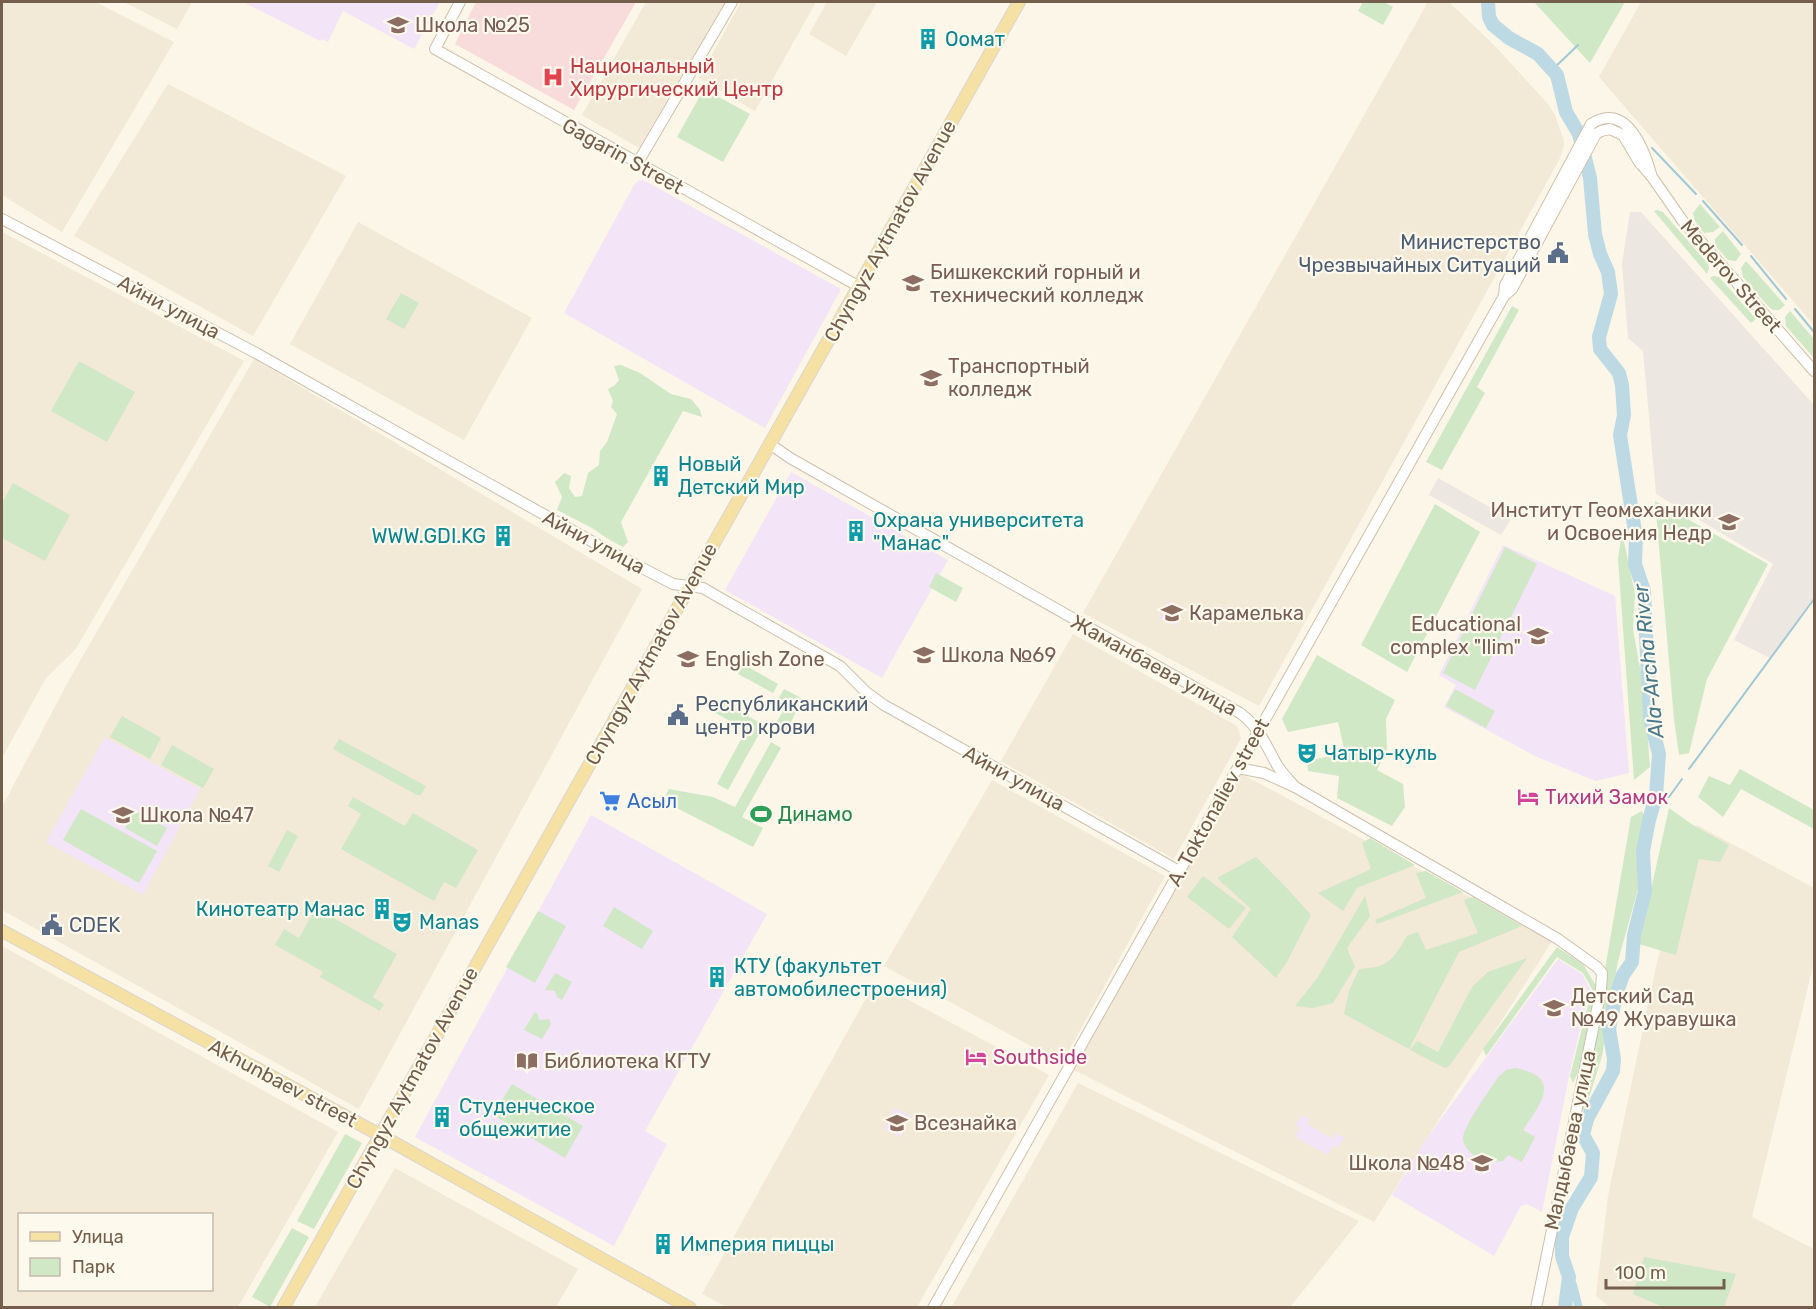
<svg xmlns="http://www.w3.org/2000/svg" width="1816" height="1309" font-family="Rubik,sans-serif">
  <rect width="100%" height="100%" fill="#fbf6e7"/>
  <path fill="#f2e9d6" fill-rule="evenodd" d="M2 2H95L174 42 62 232 2 195Z
    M124 2H192L177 29Z
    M646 2H725L639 148 582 115Z
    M741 2H816L755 111 699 78Z
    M827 2H877L846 56 809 34Z
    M1428 2H1449L1495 46 1548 104 1555 115 1564 141V146L1559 160 1259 706 1083 613Z
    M1641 2H1814V325L1599 77Z
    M168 84 346 176 253 336 74 236Z
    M358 222 532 318 464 440 290 344Z
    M2 232 244 361 75 650 46 678 2 758Z
    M254 359 642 589 359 1109 2 910V807L69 680Z
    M1073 634 1237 726 1241 738 1174 859 1001 761Z
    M1242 774 1552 941 1374 1222 1072 1069Z
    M992 780 1165 876 1062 1063 884 966Z
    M1697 825 1814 888V962L1752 1217 1814 1249V1307H1610L1596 1296 1608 1196 1657 962Z
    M2 946 338 1132 238 1307H2ZM20 1214H212V1290H20Z
    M875 982 1049 1075 917 1307H727L702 1294Z
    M1078 1083 1359 1221 1290 1307 951 1308Z
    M395 1168 578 1269 556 1307H315Z"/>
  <path fill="#ece7e1" d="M1630 212H1641L1814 405V597L1770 658 1734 640 1773 564 1656 494 1643 351 1628 338 1622 264Z
    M1438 478 1511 519 1501 535 1429 495Z"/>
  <path fill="#f3e4f8" d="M243 2H440L414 49 343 11 328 42 322 39 320 41Z
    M640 180H643L841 289 765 428 564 313 634 185Z
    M791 472 948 560 882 678 725 590Z
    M1503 545 1615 596 1629 773 1596 781 1537 757 1444 707 1456 685 1439 675Z
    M1168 601 1184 608 1175 626 1159 619Z
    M105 737 200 789 143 895 46 842Z
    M591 815 767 914 645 1131 667 1144 614 1246 415 1137Z
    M1558 959 1582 974 1590 989 1572 1062 1542 1212 1527 1204 1521 1206 1494 1256 1392 1195 1427 1138Z
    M894 1108 911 1116 900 1137 884 1129Z
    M1302 1115 1310 1119 1307 1124 1333 1139 1336 1133 1344 1138 1338 1148 1333 1146 1328 1155 1295 1137 1300 1128 1296 1125Z"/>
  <path fill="#f8dbdb" d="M476 2H636L574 110 455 44Z"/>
  <path fill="#d0e8c6" d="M1363 2H1384L1393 7 1383 25 1358 11Z
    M1534 2H1625L1590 63Z
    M704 89 750 114 723 162 677 137Z
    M1700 204 1720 227 1713 232 1704 233 1695 221 1693 213Z
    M1657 210 1663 212 1708 264 1709 268 1707 274 1654 211Z
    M1723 231 1741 254 1736 261 1728 260 1715 245V239Z
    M1746 261 1785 305 1779 310H1773L1769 307 1743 277 1741 268Z
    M1713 276 1719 277 1756 319 1751 323 1710 278Z
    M401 293 419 303 404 329 386 319Z
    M1512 306 1519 310 1477 387 1485 393 1442 470 1426 462Z
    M1790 311 1814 339V358L1786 326 1785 317Z
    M79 361 135 392 107 442 51 411Z
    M621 365 640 373 671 394 691 399 700 410 702 417 683 411 621 522 628 542 623 547 608 539 592 528 557 510 562 497 555 482 564 473 571 476 569 488 575 497 582 496 588 473 599 465 600 451 607 442 617 414 611 407 613 401 608 389 615 385 619 380 614 366Z
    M13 483 70 515 45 561 2 538V503Z
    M1655 501 1768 564 1707 679 1689 753 1679 755 1674 719Z
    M1435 504 1480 532 1407 672 1361 645Z
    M1622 532 1635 594 1633 630 1644 688 1650 767 1634 780 1618 559Z
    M1505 547 1537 564 1475 690 1443 673Z
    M936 573 963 588 956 602 929 587Z
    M1317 655 1395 700 1386 719 1387 749 1377 770 1403 784 1405 807 1392 826 1337 798 1339 776 1308 771 1307 761 1345 753 1338 722 1288 732 1282 719Z
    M743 664 778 684 773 693 738 674Z
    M784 689 803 699 786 731 775 725 787 704 778 699Z
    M1455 689 1495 711 1486 728 1446 706Z
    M718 700 764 725 728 790 717 784 746 730 712 711Z
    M122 716 161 738 150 759 110 737Z
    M339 739 426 786 421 795H417L333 749Z
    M771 742 781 748 742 817 763 828 753 847 663 801 669 789 713 797 735 807Z
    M172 745 214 769 203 788 161 765Z
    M1740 769 1814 810V829L1741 789 1723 817 1698 797 1709 776 1730 785Z
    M353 797 405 826 413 813 478 850 456 888 444 882 434 901 341 849 361 814 348 806Z
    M1669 808 1693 825 1729 845 1720 862 1699 859 1676 955 1639 944Z
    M81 809 157 851 139 883 63 840Z
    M135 810 167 828 157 846 125 828Z
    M1642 811 1646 821 1639 847 1640 882 1618 961 1602 1056 1585 1111 1581 1110 1631 817Z
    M287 830 298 836 279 872 268 866Z
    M1370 838 1415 865 1357 888 1343 911 1318 893 1371 869 1362 843Z
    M1256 857 1285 886 1311 915 1287 962 1276 978 1232 937 1251 909 1217 878Z
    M1426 871 1463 892 1377 924 1375 920 1426 898 1416 873Z
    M1203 876 1246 908 1229 929 1187 897Z
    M1365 896 1370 916 1347 948 1355 967 1333 1003 1313 1008 1295 1006 1318 977Z
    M1473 897 1522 926 1459 952 1409 1049 1344 1014 1349 991 1359 969C1390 967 1392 960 1407 936L1418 932 1426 950 1478 933 1464 900Z
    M614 907 653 931 642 949 603 926Z
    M316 908 397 954 373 997 384 1004 380 1011 320 977 323 972 275 945 284 929 299 938Z
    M538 911 566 926 535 983 506 967Z
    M1557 947 1583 964 1596 986 1581 1065 1573 1083 1570 1076 1592 989 1583 973 1557 957 1486 1056 1483 1049Z
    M1527 958 1449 1066 1445 1068 1410 1050 1417 1041 1438 1052 1472 987 1488 972Z
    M555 973 572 982 562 1000 557 997 555 991 545 990Z
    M535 1012 537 1013 539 1020 549 1019 551 1024 542 1039 524 1030Z
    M1515 1068C1564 1077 1540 1104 1523 1130L1535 1137 1522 1162 1508 1155 1503 1161C1493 1163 1485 1161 1476 1157 1470 1153 1463 1145 1463 1138 1464 1125 1491 1088 1499 1076L1506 1070Z
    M512 1084 583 1126 565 1158 493 1115Z
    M345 1134 362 1143 314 1229 297 1221Z
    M292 1228 309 1237 270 1307 252 1297Z
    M1644 1257 1736 1274 1724 1307H1663L1633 1294Z"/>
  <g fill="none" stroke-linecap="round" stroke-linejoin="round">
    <path stroke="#a3c8d5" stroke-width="2" d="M1552 70 1578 45
      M1652 148 1696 194
      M1703 201 1742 245
      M1751 256 1786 299
      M1795 309 1814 332
      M1689 769 1814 599
      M1656 796 1669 797 1682 779"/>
    <path stroke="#bddae4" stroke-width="8" d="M1569 1277 1573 1285 1579 1308"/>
    <path stroke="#bddae4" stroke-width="14" d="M1488 2 1489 17 1493 25 1509 38 1538 54 1557 75 1566 112 1579 134 1590 178 1595 234 1600 254 1608 272 1611 294 1599 337 1600 349 1619 373 1622 385 1624 415 1620 435 1636 538 1635 564 1644 591 1650 719 1659 754 1656 796 1649 820 1643 851 1645 891 1634 935 1632 962 1623 975 1616 995 1609 1029 1614 1059 1613 1071 1587 1119 1583 1135 1593 1153 1591 1177 1572 1208 1562 1237V1256L1569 1277 1565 1308"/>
    <defs>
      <path id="tertiary" d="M637 164 732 2
        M2 219 256 353 600 546 673 584 703 588 715 595 840 666 866 692 884 705 1179 871
        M770 444 790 458 1240 713C1259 727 1266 745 1277 765 1282 773 1289 780 1295 787L1558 939 1597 967 1602 973 1601 990 1536 1308"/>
      <path id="secondary" d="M460 2 435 49 858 286
        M1504 296 1505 285 1591 124C1626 101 1644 149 1651 174
        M1238 768 1264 773 1295 787
        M933 1308 1504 296 1512 289 1596 134 1601 131 1610 129 1623 135 1639 162 1652 177 1682 220 1814 371"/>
      <path id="primary" d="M2 931 380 1135 690 1308
        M283 1308 1019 2"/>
    </defs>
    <use href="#tertiary" stroke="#cdbfae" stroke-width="12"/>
    <use href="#secondary" stroke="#cfc0ab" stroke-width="12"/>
    <use href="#primary" stroke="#dbd5d1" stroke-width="14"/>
    <use href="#tertiary" stroke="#fff" stroke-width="10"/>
    <use href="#secondary" stroke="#fff" stroke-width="10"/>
    <use href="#primary" stroke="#f6e1a4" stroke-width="12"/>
  </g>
  <defs>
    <symbol id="school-bare" viewBox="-9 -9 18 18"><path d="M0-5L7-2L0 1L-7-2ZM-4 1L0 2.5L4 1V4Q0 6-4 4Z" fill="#8d6e63" stroke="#fef9ed" stroke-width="2.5" paint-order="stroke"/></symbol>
    <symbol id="building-bare" viewBox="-9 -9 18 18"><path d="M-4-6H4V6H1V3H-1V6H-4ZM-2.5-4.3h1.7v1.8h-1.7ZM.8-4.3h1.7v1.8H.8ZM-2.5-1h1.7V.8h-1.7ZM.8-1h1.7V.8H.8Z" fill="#0f9aa8" stroke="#fef9ed" stroke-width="2.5" paint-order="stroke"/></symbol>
    <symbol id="hospital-bare" viewBox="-9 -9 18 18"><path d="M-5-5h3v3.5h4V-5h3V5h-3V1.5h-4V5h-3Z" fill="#e0444e" stroke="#fef9ed" stroke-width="2.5" paint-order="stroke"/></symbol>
    <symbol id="civic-bare" viewBox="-9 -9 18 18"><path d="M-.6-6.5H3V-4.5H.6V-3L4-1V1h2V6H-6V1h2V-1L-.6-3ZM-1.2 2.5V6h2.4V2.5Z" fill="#5c6f8a" stroke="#fef9ed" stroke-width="2.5" paint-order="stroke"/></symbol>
    <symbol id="university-bare" viewBox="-9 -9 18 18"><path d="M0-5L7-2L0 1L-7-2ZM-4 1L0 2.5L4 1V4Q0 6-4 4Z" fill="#8d6e63" stroke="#fef9ed" stroke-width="2.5" paint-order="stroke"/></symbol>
    <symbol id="theatre-bare" viewBox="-9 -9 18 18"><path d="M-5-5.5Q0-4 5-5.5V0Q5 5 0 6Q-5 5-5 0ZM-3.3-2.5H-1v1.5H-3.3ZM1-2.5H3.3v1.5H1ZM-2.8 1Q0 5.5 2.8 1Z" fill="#0f9aa8" stroke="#fef9ed" stroke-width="2.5" paint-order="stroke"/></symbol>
    <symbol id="hotel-bare" viewBox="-9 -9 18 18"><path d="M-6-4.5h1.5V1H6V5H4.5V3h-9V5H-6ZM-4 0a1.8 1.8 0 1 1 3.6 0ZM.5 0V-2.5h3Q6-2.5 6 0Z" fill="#d1479c" stroke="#fef9ed" stroke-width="2.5" paint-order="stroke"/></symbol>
    <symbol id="supermarket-bare" viewBox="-9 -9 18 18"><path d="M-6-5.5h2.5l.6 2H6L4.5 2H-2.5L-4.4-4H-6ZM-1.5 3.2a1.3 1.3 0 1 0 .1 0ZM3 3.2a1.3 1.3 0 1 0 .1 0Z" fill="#3f7fe0" stroke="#fef9ed" stroke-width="2.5" paint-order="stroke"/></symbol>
    <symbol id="stadium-bare" viewBox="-9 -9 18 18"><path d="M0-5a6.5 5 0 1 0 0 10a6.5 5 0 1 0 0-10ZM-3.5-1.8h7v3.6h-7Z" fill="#2e9e5b" stroke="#fef9ed" stroke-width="2.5" paint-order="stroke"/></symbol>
    <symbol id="library-bare" viewBox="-9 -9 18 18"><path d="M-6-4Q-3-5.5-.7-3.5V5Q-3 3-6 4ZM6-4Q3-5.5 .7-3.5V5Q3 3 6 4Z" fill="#8d6e63" stroke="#fef9ed" stroke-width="2.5" paint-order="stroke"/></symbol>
  </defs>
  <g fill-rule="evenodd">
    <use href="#school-bare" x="383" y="10" width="30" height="30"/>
    <use href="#building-bare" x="913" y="24" width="30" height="30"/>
    <use href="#hospital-bare" x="538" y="62" width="30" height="30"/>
    <use href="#civic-bare" x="1543" y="238" width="30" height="30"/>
    <use href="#university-bare" x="898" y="268" width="30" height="30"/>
    <use href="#university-bare" x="916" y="363" width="30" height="30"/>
    <use href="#building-bare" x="646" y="461" width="30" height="30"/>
    <use href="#university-bare" x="1714" y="507" width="30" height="30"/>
    <use href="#building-bare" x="841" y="516" width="30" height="30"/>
    <use href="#building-bare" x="488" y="521" width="30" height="30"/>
    <use href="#school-bare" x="1157" y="598" width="30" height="30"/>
    <use href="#school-bare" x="1523" y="621" width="30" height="30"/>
    <use href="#school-bare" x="909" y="640" width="30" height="30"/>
    <use href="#school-bare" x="673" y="644" width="30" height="30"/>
    <use href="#civic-bare" x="663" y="700" width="30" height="30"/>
    <use href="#theatre-bare" x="1292" y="738" width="30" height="30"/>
    <use href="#hotel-bare" x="1513" y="782" width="30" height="30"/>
    <use href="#supermarket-bare" x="595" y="786" width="30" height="30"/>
    <use href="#stadium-bare" x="746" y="799" width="30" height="30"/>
    <use href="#school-bare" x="108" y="800" width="30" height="30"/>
    <use href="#building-bare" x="367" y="894" width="30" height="30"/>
    <use href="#theatre-bare" x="387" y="907" width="30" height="30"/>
    <use href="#civic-bare" x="37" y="910" width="30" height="30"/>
    <use href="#building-bare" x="702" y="962" width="30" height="30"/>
    <use href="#school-bare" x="1539" y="993" width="30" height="30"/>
    <use href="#hotel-bare" x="961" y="1042" width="30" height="30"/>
    <use href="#library-bare" x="512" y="1046" width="30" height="30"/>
    <use href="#building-bare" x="427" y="1102" width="30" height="30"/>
    <use href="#school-bare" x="882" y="1108" width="30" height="30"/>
    <use href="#school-bare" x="1467" y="1148" width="30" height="30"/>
    <use href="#building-bare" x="648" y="1229" width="30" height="30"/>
  </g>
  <g text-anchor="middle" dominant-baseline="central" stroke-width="4.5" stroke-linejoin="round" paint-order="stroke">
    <g font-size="20" fill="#785e54" stroke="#fef9ed" text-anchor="start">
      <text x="415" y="25">Школа №25</text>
      <text x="930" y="272">Бишкекский горный и<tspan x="930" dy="23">технический колледж</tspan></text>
      <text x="948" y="366">Транспортный<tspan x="948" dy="23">колледж</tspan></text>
      <text x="1712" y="510" text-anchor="end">Институт Геомеханики<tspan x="1712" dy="23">и Освоения Недр</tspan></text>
      <text x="1189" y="613">Карамелька</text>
      <text x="1521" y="624" text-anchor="end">Educational<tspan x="1521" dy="23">complex "Ilim"</tspan></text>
      <text x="941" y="655">Школа №69</text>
      <text x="705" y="659">English Zone</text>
      <text x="140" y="815">Школа №47</text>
      <text x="1571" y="996">Детский Сад<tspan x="1571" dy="23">№49 Журавушка</tspan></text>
      <text x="544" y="1061">Библиотека КГТУ</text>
      <text x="914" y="1123">Всезнайка</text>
      <text x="1465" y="1163" text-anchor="end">Школа №48</text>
    </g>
    <g font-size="20" fill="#0d838f" stroke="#fef9ed" text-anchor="start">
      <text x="945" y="39">Оомат</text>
      <text x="678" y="464">Новый<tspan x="678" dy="23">Детский Мир</tspan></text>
      <text x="873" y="520">Охрана университета<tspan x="873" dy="23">"Манас"</tspan></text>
      <text x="486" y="536" text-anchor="end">WWW.GDI.KG</text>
      <text x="1324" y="753">Чатыр-куль</text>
      <text x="365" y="909" text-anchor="end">Кинотеатр Манас</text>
      <text x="419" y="922">Manas</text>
      <text x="734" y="966">КТУ (факультет<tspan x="734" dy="23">автомобилестроения)</tspan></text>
      <text x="459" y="1106">Студенческое<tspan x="459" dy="23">общежитие</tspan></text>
      <text x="680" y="1244">Империя пиццы</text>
    </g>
    <g font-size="20" fill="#be3a42" stroke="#fef9ed" text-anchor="start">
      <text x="570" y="66">Национальный<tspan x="570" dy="23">Хирургический Центр</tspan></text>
    </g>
    <g font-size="20" fill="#745f4d" stroke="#fef9ed">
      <text transform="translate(623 156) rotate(29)">Gagarin Street</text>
      <text transform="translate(890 231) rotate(-61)">Chyngyz Aytmatov Avenue</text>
      <text transform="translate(1731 276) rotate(49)">Mederov Street</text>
      <text transform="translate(169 307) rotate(28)">Айни улица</text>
      <text transform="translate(594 542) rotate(28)">Айни улица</text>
      <text transform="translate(651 654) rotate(-61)">Chyngyz Aytmatov Avenue</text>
      <text transform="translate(1154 665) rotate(29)">Жаманбаева улица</text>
      <text transform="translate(1014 778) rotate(29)">Айни улица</text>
      <text transform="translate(1218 802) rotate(-61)">A. Toktonaliev street</text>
      <text transform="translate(412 1078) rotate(-61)">Chyngyz Aytmatov Avenue</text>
      <text transform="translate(283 1083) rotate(28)">Akhunbaev street</text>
      <text transform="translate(1570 1140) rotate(-78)">Малдыбаева улица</text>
    </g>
    <g font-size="20" fill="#4e5e75" stroke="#fef9ed" text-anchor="start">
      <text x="1541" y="242" text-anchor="end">Министерство<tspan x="1541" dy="23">Чрезвычайных Ситуаций</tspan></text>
      <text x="695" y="704">Республиканский<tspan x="695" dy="23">центр крови</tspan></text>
      <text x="69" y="925">CDEK</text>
    </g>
    <g font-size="20" fill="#b23c85" stroke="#fef9ed" text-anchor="start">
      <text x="1545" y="797">Тихий Замок</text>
      <text x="993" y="1057">Southside</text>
    </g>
    <g font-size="20" fill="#366cbe" stroke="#fef9ed" text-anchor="start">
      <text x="627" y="801">Асыл</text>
    </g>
    <g font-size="20" fill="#27864d" stroke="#fef9ed" text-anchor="start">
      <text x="778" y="814">Динамо</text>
    </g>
    <g font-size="21" font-style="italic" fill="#4b798c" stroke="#fef9ed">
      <text transform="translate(1648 661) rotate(-96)">Ala-Archa River</text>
    </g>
  </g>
  <rect width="1816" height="1309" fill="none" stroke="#745f4d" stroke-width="6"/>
  <rect x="18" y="1213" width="195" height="78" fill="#fef9ed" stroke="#c7bbad" stroke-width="1.5"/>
  <rect x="30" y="1232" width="30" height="9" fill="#f6e1a4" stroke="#c7bbad" stroke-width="1.5"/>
  <text x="72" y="1243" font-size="18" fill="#745f4d">Улица</text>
  <rect x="30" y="1258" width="30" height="18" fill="#d0e8c6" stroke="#c7bbad" stroke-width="1.5"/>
  <text x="72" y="1273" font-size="18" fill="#745f4d">Парк</text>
  <path d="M1606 1279v9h118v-9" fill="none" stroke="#745f4d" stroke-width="3"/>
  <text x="1615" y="1279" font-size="18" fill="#745f4d" stroke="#fef9ed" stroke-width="4.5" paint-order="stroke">100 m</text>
</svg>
